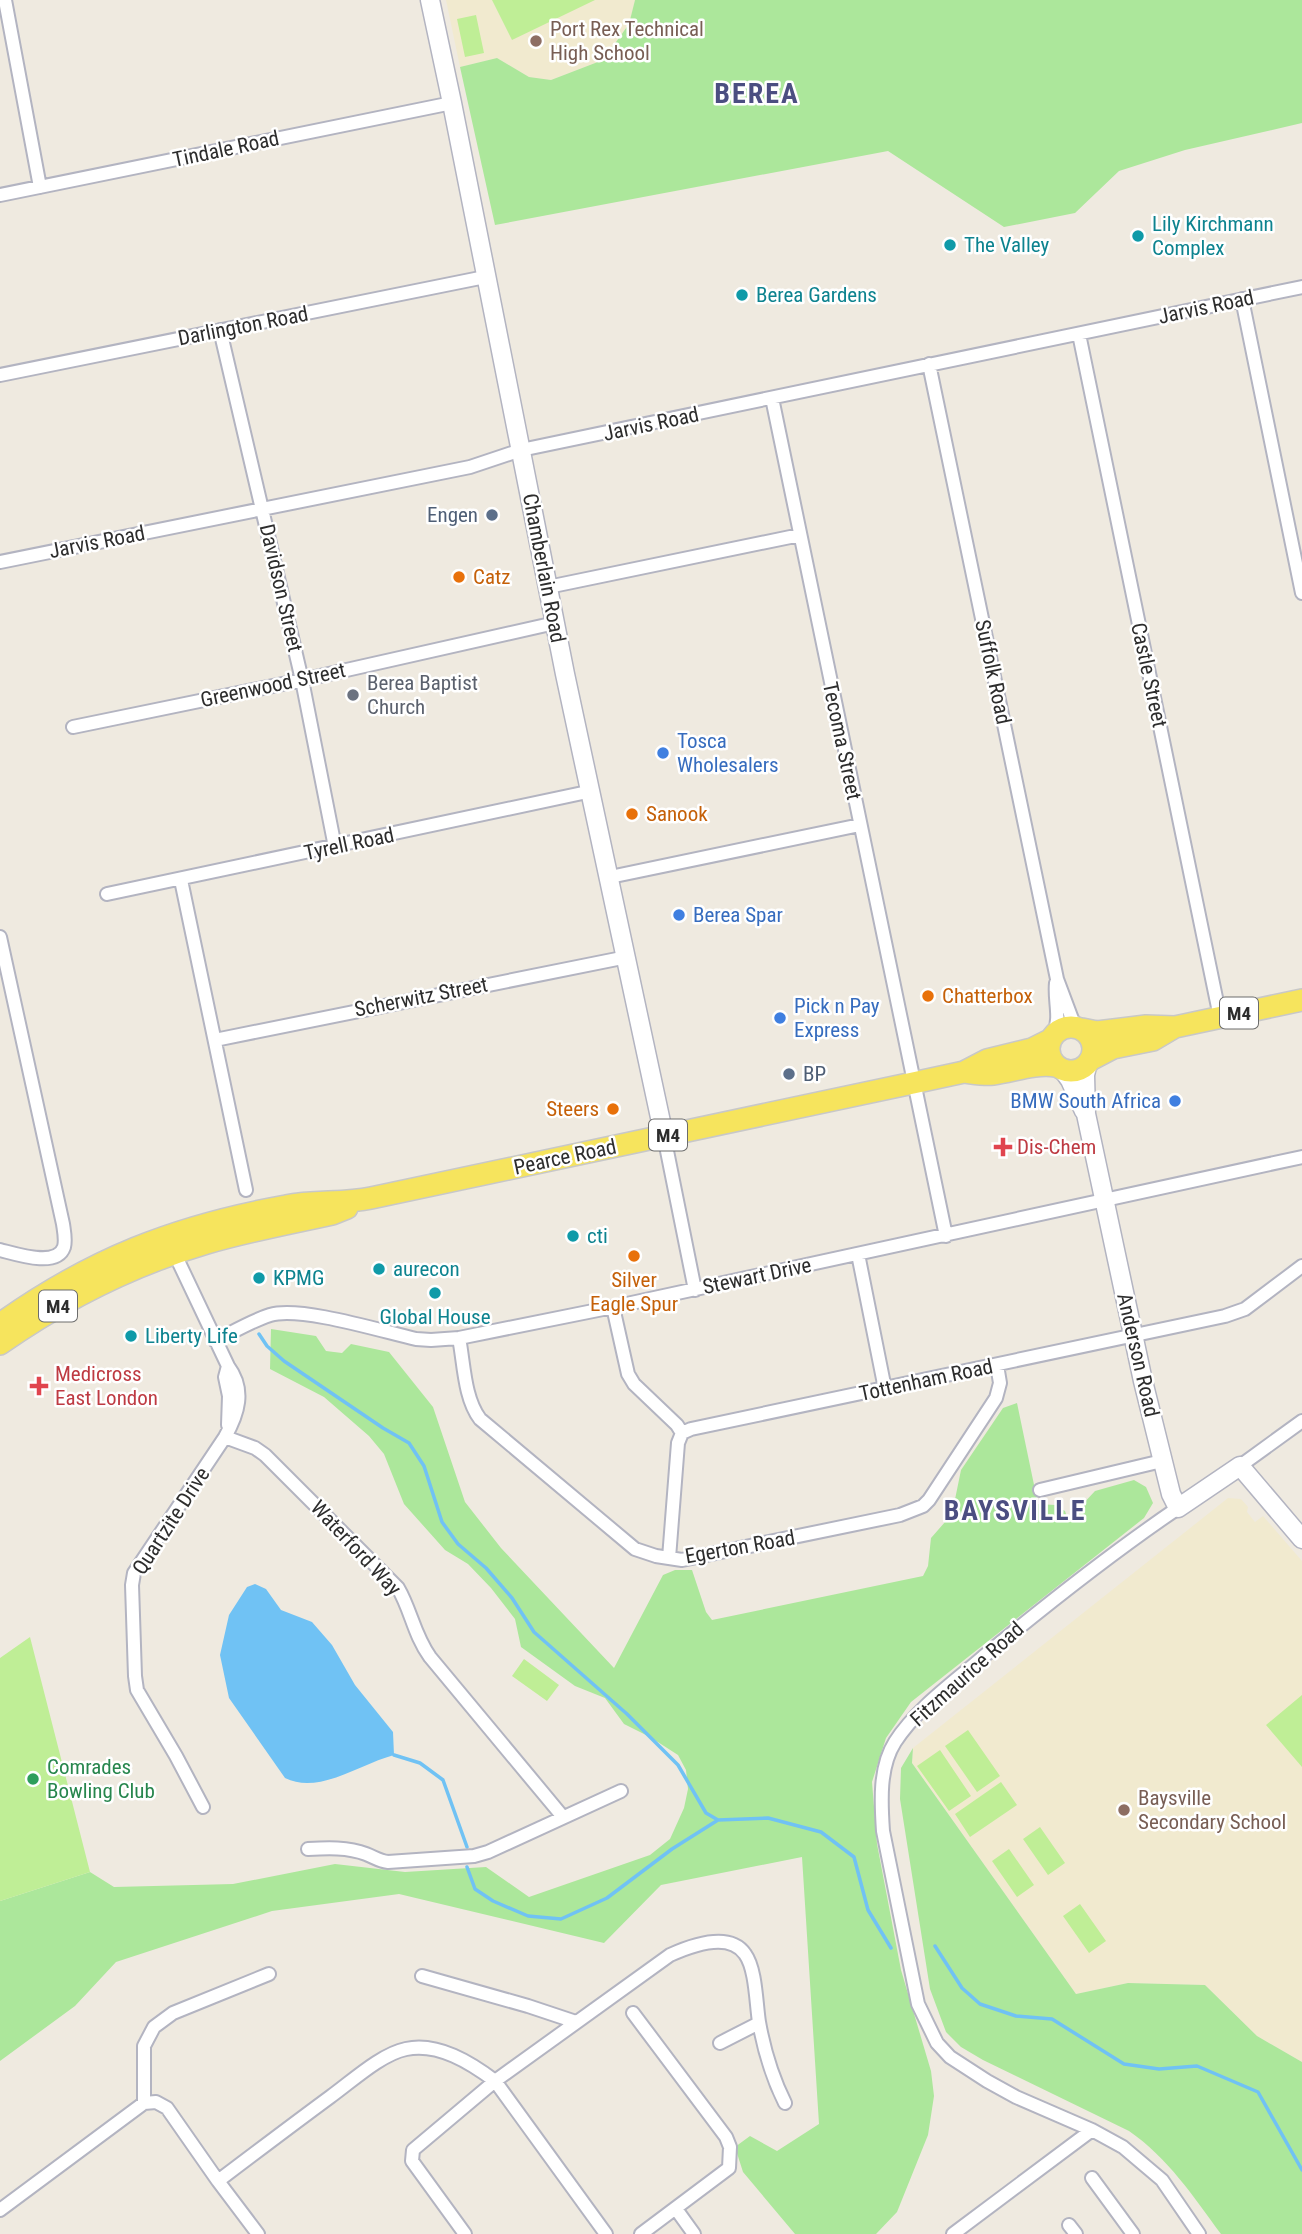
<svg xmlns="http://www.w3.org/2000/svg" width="1302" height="2234" font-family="'Roboto Condensed',sans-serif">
  <rect width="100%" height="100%" fill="#efeae0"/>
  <path fill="#f1eacf" d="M446 0H635L629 24 603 60 551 80 529 77 497 58 460 67Z
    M1228 1498 1241 1499 1248 1507 1247 1512 1255 1522 1263 1516 1302 1561V2062L1257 2036 1205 1985 1128 1983 1076 1994 912 1763 913 1748Z"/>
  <path fill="#ace79b" d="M635 0H1302V123L1185 150 1119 171 1075 213 1004 227 888 151 495 225 460 67 497 58 529 77 551 80 603 60 629 24Z
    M271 1329 316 1336 326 1351 342 1353 351 1344 389 1352 433 1407 465 1502 501 1548 614 1668 663 1575 675 1570H692L706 1612 712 1620 923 1576 928 1566 931 1538 952 1514 961 1470 1003 1408 1017 1403 1038 1504 1055 1505 1065 1511 1068 1520 1095 1491 1134 1480 1146 1487 1153 1503 1144 1518 911 1702 886 1738 872 1782 877 1844 901 1970 931 2071 934 2096 928 2135 897 2212 876 2234H795L743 2172 735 2147 750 2136 777 2151 819 2124 802 1857 661 1885 604 1943 399 1894 272 1911 116 1962 75 2006 0 2061V1901L90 1872 114 1887 233 1884 335 1864 405 1872 486 1867 529 1897 650 1855 670 1839 684 1808 688 1789 686 1770 678 1755 650 1737 624 1724 605 1698 575 1686 521 1647 515 1619 491 1588 468 1564 445 1550 404 1504 384 1454 369 1436 324 1397 270 1369Z
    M913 1748 912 1763 1076 1994 1128 1983 1205 1985 1257 2036 1302 2062V2234H1221C1193 2196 1168 2158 1129 2131L983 2060 961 2047 946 2032 930 1989 900 1799 901 1768Z"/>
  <path fill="#bfee96" d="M492 0H595L512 40Z
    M476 15 484 53 465 57 457 19Z
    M30 1637 90 1872 0 1901V1658Z
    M524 1659 559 1685 547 1701 512 1676Z
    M1302 1695V1767L1266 1725Z
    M968 1730 1000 1776 977 1792 945 1746Z
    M940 1750 971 1796 949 1811 917 1766Z
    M1001 1782 1017 1805 970 1837 955 1814Z
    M1040 1827 1065 1863 1048 1875 1023 1839Z
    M1009 1849 1034 1885 1017 1897 992 1861Z
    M1080 1904 1106 1941 1089 1953 1063 1916Z"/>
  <path fill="#70c2f4" d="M255 1584 266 1589 281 1610 312 1622 332 1645 355 1685 393 1732 394 1755C360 1764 319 1795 285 1778L229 1698 220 1655 229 1615 247 1587Z"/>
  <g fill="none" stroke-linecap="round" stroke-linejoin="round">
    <path stroke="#70c2f4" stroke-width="3.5" d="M259 1334 267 1346 284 1361 383 1428 409 1443 424 1466 442 1522 458 1544 486 1568 512 1598 534 1632 627 1714 678 1765 706 1813 718 1820
      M394 1755 420 1763 443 1780 467 1847
      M467 1867 475 1889 493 1901 528 1916 561 1919 607 1898 672 1849 718 1820 768 1818 821 1832 854 1857 868 1910 891 1948
      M935 1946 962 1988 980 2004 1016 2016 1052 2019 1124 2064 1159 2069 1197 2066 1258 2092 1302 2170"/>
    <defs>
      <path id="street" d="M5 0 40 187
        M0 195 452 103
        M1242 299 1302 593
        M220 330 302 680 335 847
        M1079 334 1220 1017
        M929 364 1057 979 1072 1019 1078 1028
        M0 375 485 277
        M772 398 946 1236
        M0 562 470 467 521 450 1302 287
        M548 587 800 535
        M73 727 302 680 555 623
        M610 877 860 825
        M181 880 246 1190
        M107 894 592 791
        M0 937 63 1224C64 1231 66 1240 64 1247 57 1268 16 1254 0 1250
        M1054 1034C1061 1016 1054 1001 1056 983
        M215 1040 627 957
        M664 1136 695 1290
        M172 1248 228 1366C246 1390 238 1414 225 1437L134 1573 132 1585 135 1676 137 1690 176 1756 203 1807
        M858 1254 885 1389
        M613 1307 628 1374 634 1384 677 1425 682 1433 691 1429 1225 1316 1245 1309 1302 1266
        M459 1338C464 1363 464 1398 480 1419L635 1549 656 1556 682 1560 900 1515 923 1506 929 1500 996 1398 1000 1383 997 1365
        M215 1341C233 1332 251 1321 270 1315 301 1306 381 1331 416 1339L431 1340 459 1338 613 1307 1302 1157
        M228 1366 225 1377 229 1396 228 1425
        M225 1437 255 1448 265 1455 398 1588C411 1610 414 1635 430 1657L563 1817
        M1240 1466 1302 1421
        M1040 1490 1162 1461
        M1178 1508C1110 1554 1046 1605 983 1657 953 1683 917 1708 895 1742 879 1767 881 1802 883 1831L918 2004 937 2043 950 2057 987 2081 1016 2097 1092 2130 1123 2147 1162 2180 1199 2234
        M669 1558 678 1443 682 1433
        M308 1849C327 1848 348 1847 366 1854 374 1857 379 1861 388 1862L474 1856 488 1852 621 1791
        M422 1976 528 2006 576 2022
        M633 2013 726 2137 730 2147 729 2168 641 2234
        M720 2043 759 2023
        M144 2103V2046L154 2027 173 2013 269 1974
        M1092 2178 1133 2234
        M218 2181C255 2153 292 2125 330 2097 351 2082 381 2054 406 2049 438 2042 471 2063 495 2081L606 2234
        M676 2209 694 2234
        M0 2210 144 2103 156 2102 167 2108 218 2181 258 2234
        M1069 2225 1076 2234
        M465 2234 412 2161 413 2150 495 2081 670 1955C690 1946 729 1931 745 1954 756 1969 756 2003 759 2022 764 2050 772 2077 785 2103
        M953 2234 1092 2130"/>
      <path id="secondary" d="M430 0 452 103 565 674 664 1136
        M1088 1062 1085 1075 1086 1114 1143 1381 1171 1494 1178 1508 1240 1466 1302 1539
        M1062 1069 1070 1080 1084 1111"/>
      <path id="primary" d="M1049 1049a22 22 0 1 1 44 0a22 22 0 1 1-44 0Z
        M1082 1029 1097 1032 1146 1026 1175 1027 1302 1000
        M1090 1060 1113 1048 1153 1040 1175 1027
        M964 1072C973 1073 984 1075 993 1074 1015 1071 1034 1063 1056 1066
        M0 1324C91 1259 175 1226 286 1206 314 1200 343 1204 371 1198L913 1083 964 1072 987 1060 1032 1049 1050 1040
        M0 1344C63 1300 132 1265 207 1243 248 1231 291 1223 332 1214L347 1208"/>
    </defs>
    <use href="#street" stroke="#b3b4c1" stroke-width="16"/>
    <use href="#secondary" stroke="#b3b4c1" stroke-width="21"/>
    <use href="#primary" stroke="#c8c8c8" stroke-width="24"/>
    <use href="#street" stroke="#fff" stroke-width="12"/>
    <use href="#secondary" stroke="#fff" stroke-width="18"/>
    <use href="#primary" stroke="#f6e45d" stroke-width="21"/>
  </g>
  <g fill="#8d6e63" stroke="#fff" stroke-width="2.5">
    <circle cx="536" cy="41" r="7"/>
    <circle cx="1124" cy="1810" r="7"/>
  </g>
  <g fill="#0f9aa8" stroke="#fff" stroke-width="2.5">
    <circle cx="1138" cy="236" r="7"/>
    <circle cx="950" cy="245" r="7"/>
    <circle cx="742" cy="295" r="7"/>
    <circle cx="573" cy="1236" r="7"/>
    <circle cx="379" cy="1269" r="7"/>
    <circle cx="259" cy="1278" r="7"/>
    <circle cx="435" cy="1293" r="7"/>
    <circle cx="131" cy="1336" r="7"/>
  </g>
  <g fill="#5c6f8a" stroke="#fff" stroke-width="2.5">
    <circle cx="492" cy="515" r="7"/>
    <circle cx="789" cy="1074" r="7"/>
  </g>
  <g fill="#e8710a" stroke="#fff" stroke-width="2.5">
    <circle cx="459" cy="577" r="7"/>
    <circle cx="632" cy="814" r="7"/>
    <circle cx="928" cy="996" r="7"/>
    <circle cx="613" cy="1109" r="7"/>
    <circle cx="634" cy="1256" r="7"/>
  </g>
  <circle fill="#6b7280" stroke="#fff" stroke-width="2.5" cx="353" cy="695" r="7"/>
  <g fill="#3f7fe0" stroke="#fff" stroke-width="2.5">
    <circle cx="663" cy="753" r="7"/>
    <circle cx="679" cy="915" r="7"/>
    <circle cx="780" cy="1018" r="7"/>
    <circle cx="1175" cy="1101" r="7"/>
  </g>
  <g fill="#e0444e" stroke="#fff" stroke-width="2.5">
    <path d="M999.5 1136.5h7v7h7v7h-7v7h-7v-7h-7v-7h7z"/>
    <path d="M35.5 1375.5h7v7h7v7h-7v7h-7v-7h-7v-7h7z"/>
  </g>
  <circle fill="#2e9e5b" stroke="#fff" stroke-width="2.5" cx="33" cy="1779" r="7"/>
  <g text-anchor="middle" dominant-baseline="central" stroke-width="5" stroke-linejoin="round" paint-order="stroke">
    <g fill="#fff" stroke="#6c6c6c" stroke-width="2">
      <rect x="1220" y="997.5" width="38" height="31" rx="5"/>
      <rect x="649" y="1119.5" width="38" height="31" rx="5"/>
      <rect x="39" y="1290.5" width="38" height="31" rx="5"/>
    </g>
    <g font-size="19" font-weight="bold" fill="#2d2d2d">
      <text x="1239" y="1013">M4</text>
      <text x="668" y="1135">M4</text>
      <text x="58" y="1306">M4</text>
    </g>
    <g font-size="21" fill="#785e54" stroke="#fff" text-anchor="start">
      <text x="550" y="29">Port Rex Technical<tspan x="550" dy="24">High School</tspan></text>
      <text x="1138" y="1798">Baysville<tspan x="1138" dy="24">Secondary School</tspan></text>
    </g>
    <g font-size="21" fill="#2d2d2d" stroke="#fff">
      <text transform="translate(226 149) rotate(-12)">Tindale Road</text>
      <text transform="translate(1206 307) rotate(-12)">Jarvis Road</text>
      <text transform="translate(243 326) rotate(-11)">Darlington Road</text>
      <text transform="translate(651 424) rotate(-12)">Jarvis Road</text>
      <text transform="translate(97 542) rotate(-11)">Jarvis Road</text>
      <text transform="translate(544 568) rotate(79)">Chamberlain Road</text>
      <text transform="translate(281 588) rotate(77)">Davidson Street</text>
      <text transform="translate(993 672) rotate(78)">Suffolk Road</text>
      <text transform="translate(1149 675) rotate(78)">Castle Street</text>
      <text transform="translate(273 685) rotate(-12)">Greenwood Street</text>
      <text transform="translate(842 741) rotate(78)">Tecoma Street</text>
      <text transform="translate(349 844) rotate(-12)">Tyrell Road</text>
      <text transform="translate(421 997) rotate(-11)">Scherwitz Street</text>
      <text transform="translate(565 1157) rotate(-12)">Pearce Road</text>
      <text transform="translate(757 1276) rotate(-12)">Stewart Drive</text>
      <text transform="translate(1138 1355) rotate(77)">Anderson Road</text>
      <text transform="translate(926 1380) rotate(-12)">Tottenham Road</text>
      <text transform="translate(171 1521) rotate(-57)">Quartzite Drive</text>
      <text transform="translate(740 1547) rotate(-10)">Egerton Road</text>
      <text transform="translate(356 1548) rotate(47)">Waterford Way</text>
      <text transform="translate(967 1674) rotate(-42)">Fitzmaurice Road</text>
    </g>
    <g font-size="21" fill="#0d838f" stroke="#fff" text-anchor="start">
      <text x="1152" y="224">Lily Kirchmann<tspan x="1152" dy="24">Complex</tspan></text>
      <text x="964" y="245">The Valley</text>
      <text x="756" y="295">Berea Gardens</text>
      <text x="587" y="1236">cti</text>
      <text x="393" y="1269">aurecon</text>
      <text x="273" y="1278">KPMG</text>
      <text x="435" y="1317" text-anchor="middle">Global House</text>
      <text x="145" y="1336">Liberty Life</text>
    </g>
    <g font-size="21" fill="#4e5e75" stroke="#fff" text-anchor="end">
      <text x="478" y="515">Engen</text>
      <text x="803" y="1074" text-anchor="start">BP</text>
    </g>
    <g font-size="21" fill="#c56008" stroke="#fff" text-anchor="start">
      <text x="473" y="577">Catz</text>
      <text x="646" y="814">Sanook</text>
      <text x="942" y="996">Chatterbox</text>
      <text x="599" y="1109" text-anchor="end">Steers</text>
      <text x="634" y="1280" text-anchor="middle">Silver<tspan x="634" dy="24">Eagle Spur</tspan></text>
    </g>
    <g font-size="21" fill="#5b616d" stroke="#fff" text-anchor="start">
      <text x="367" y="683">Berea Baptist<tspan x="367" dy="24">Church</tspan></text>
    </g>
    <g font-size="21" fill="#366cbe" stroke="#fff" text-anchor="start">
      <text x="677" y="741">Tosca<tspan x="677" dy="24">Wholesalers</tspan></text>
      <text x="693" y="915">Berea Spar</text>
      <text x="794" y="1006">Pick n Pay<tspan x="794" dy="24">Express</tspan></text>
      <text x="1161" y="1101" text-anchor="end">BMW South Africa</text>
    </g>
    <g font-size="21" fill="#be3a42" stroke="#fff" text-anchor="start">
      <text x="1017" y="1147">Dis-Chem</text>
      <text x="55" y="1374">Medicross<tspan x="55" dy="24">East London</tspan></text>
    </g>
    <g font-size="21" fill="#27864d" stroke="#fff" text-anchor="start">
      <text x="47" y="1767">Comrades<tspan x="47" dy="24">Bowling Club</tspan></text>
    </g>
    <g font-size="28" font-weight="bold" letter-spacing="2" fill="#4b4e81" stroke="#fff">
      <text x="757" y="93">BEREA</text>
      <text x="1015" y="1510">BAYSVILLE</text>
    </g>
  </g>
</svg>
